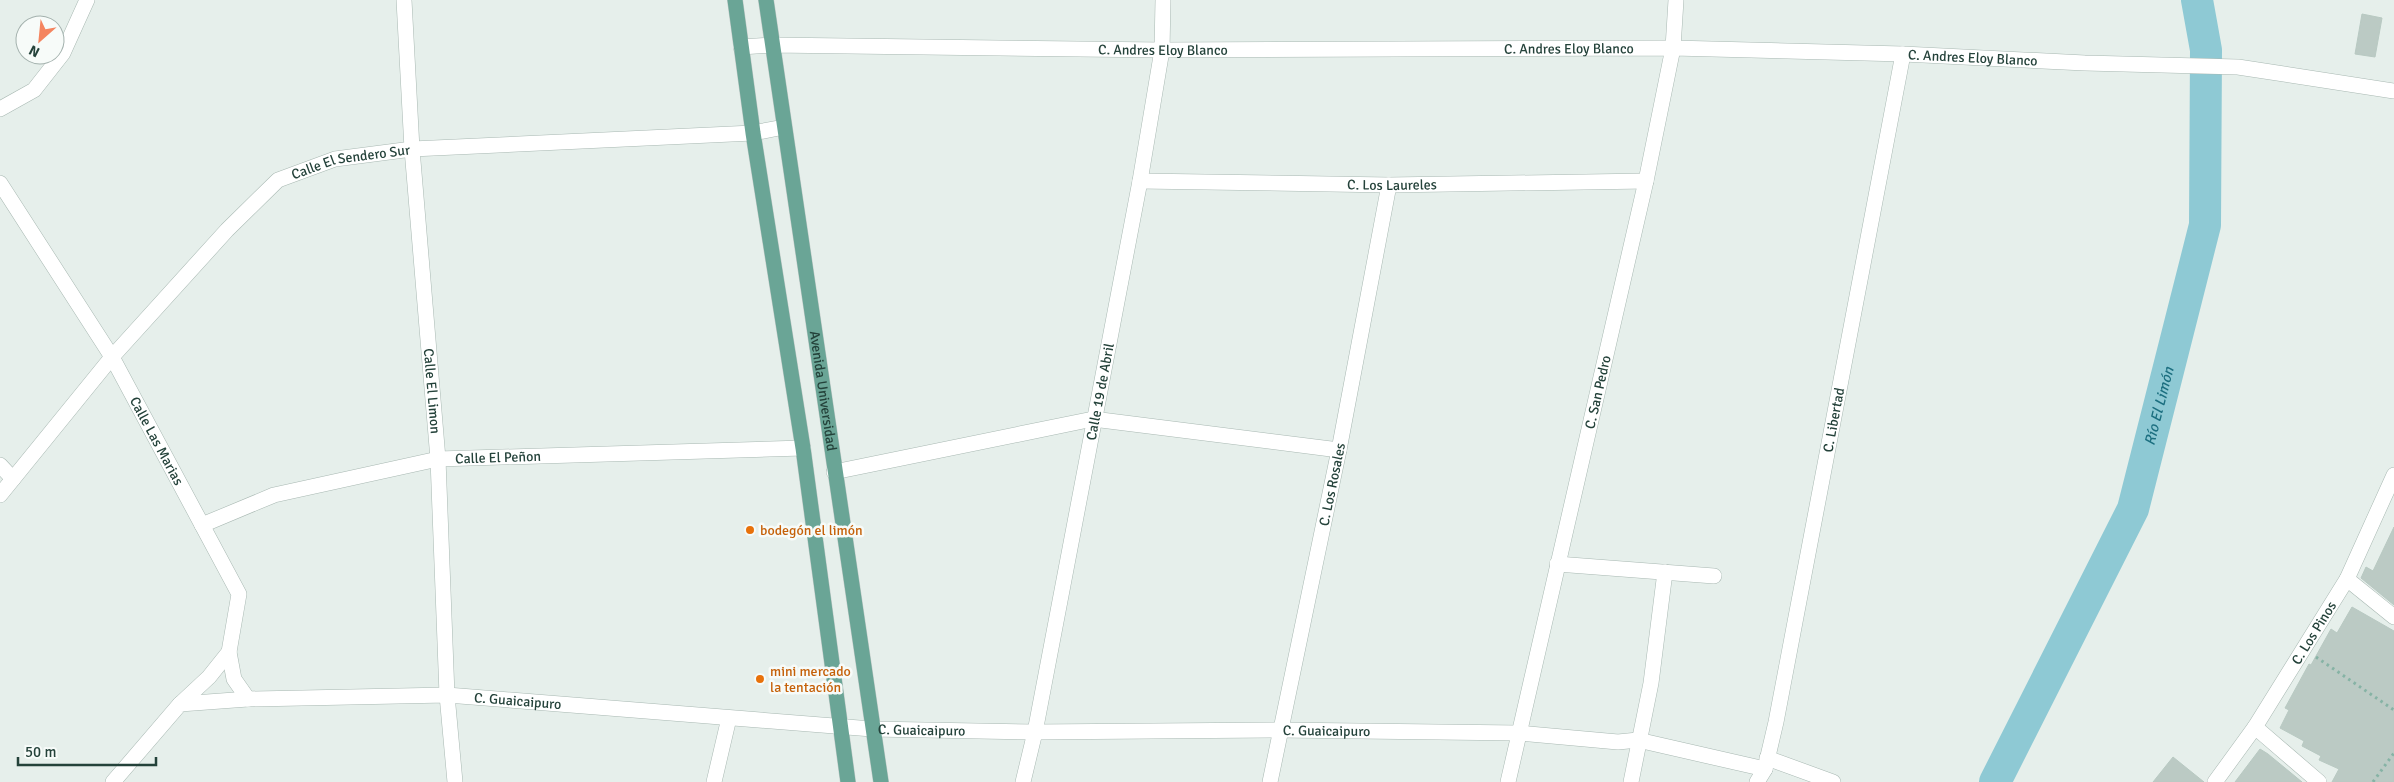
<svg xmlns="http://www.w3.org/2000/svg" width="2394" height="782" font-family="Signika,sans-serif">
  <rect width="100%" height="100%" fill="#e6efeb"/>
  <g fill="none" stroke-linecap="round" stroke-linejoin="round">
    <path stroke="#8ec9d4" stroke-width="32" id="s1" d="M1995 782 2133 509 2205 225 2206 50 2197 0"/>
  </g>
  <path fill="#bbcac4" stroke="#b8c9c2" d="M2362 14 2382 18 2375 57 2355 54Z
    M2394 527V605L2361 578 2366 567 2373 571Z
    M2352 607 2394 631V782H2332L2339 769 2319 760 2321 756 2302 746 2304 741 2280 728 2289 710 2285 708 2309 664 2311 665 2331 629 2337 633Z
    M2260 749 2268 754 2302 782H2235Z
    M2173 757 2204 782H2153Z"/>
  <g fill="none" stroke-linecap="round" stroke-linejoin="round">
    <defs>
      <g id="minor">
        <path id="s2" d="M404 0 412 149 438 459 447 695 455 782"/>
        <path id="s3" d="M741 47 772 45 1162 50 1673 48 1903 54 2085 63 2238 67 2394 91"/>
        <path d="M0 109 34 90 63 53 87 0"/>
        <path id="s4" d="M1140 181 1389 185 1646 181"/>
        <path id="s5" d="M0 183 112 357 239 594 229 652 209 677 180 704"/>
        <path d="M0 465 13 479"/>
        <path d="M834 472 1093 419 1339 450"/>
        <path id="s6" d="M0 495 112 357 227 230 278 180 335 159 412 149 753 133 784 127"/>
        <path id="s7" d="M202 525 274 495 438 459 803 448"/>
        <path d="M1557 564 1714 576"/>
        <path d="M2347 579 2394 617"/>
        <path d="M229 652 234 679 248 699"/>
        <path d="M2255 727 2319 782"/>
        <path d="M1767 758 1833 782"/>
        <path id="s8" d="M113 782 180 704 248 699 447 695 872 729 1035 732 1280 730 1518 733 1618 742 1638 740 1765 769"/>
        <path d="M714 782 729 718"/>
        <path id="s9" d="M1023 782 1035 732 1140 181 1162 50 1163 0"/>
        <path id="s10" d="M1270 782 1339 450 1389 185"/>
        <path id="s11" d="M1508 782 1646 181 1673 48 1676 0"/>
        <path d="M1631 782 1651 683 1665 572"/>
        <path id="s12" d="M1757 782 1765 769 1776 722 1903 54"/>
        <path id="s13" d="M2215 782 2255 727 2347 579 2394 475"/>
      </g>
      <g id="major">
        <path d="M735 0 753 133 803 448 848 782"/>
        <path id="s14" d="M766 0 881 782"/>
      </g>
    </defs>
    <use href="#minor" stroke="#a8b8b2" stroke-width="16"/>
    <use href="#major" stroke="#c2cac8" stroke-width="16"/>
    <path stroke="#86b3a5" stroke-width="3" stroke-dasharray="2.5 4" stroke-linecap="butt" d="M2316 657 2394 710
      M2373 782 2394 753"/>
    <use href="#minor" stroke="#fff" stroke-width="15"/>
    <use href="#major" stroke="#6aa596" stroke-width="15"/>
  </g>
  <g fill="#e8710a" stroke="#f7fbf9" stroke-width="2">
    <circle cx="750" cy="530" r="5"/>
    <circle cx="760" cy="679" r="5"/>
  </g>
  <g text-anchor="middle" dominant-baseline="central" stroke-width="5" stroke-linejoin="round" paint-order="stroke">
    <g font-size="14" fill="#24423a" stroke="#f7fbf9">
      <text stroke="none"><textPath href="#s3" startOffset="828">C. Andres Eloy Blanco</textPath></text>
      <text stroke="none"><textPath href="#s3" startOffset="422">C. Andres Eloy Blanco</textPath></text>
      <text stroke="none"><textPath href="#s3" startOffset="1232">C. Andres Eloy Blanco</textPath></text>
      <text stroke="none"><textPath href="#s6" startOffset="496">Calle El Sendero Sur</textPath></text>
      <text stroke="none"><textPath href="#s4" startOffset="252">C. Los Laureles</textPath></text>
      <text stroke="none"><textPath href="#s2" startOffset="392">Calle El Limon</textPath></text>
      <text stroke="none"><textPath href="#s14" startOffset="395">Avenida Universidad</textPath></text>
      <text stroke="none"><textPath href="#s9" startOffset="398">Calle 19 de Abril</textPath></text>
      <text stroke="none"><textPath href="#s11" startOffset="400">C. San Pedro</textPath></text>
      <text stroke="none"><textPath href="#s12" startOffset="371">C. Libertad</textPath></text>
      <text stroke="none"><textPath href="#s5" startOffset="302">Calle Las Marias</textPath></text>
      <text stroke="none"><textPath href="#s7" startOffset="306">Calle El Peñon</textPath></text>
      <text stroke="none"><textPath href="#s10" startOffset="304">C. Los Rosales</textPath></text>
      <text stroke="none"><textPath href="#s13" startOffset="179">C. Los Pinos</textPath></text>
      <text stroke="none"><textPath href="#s8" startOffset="441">C. Guaicaipuro</textPath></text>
      <text stroke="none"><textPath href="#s8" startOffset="846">C. Guaicaipuro</textPath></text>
      <text stroke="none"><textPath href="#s8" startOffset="1251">C. Guaicaipuro</textPath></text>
    </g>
    <g font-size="14" fill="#c56008" stroke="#f7fbf9" text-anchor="start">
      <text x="760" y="530">bodegón el limón</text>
      <text x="770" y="671">mini mercado<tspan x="770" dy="16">la tentación</tspan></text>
    </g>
    <g font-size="15" font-style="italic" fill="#1c6f80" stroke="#f7fbf9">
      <text stroke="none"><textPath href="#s1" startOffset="412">Río El Limón</textPath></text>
    </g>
  </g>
  <g transform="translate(40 40) rotate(207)"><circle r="24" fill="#f7fbf9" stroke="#a3b1ad"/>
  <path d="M0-4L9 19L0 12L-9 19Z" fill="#f4845f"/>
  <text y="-8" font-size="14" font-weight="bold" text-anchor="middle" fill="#24423a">N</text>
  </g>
  <path d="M18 757v8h138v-8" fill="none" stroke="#24423a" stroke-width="2.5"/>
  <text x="25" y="757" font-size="15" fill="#24423a" stroke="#f7fbf9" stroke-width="4" paint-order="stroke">50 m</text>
</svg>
